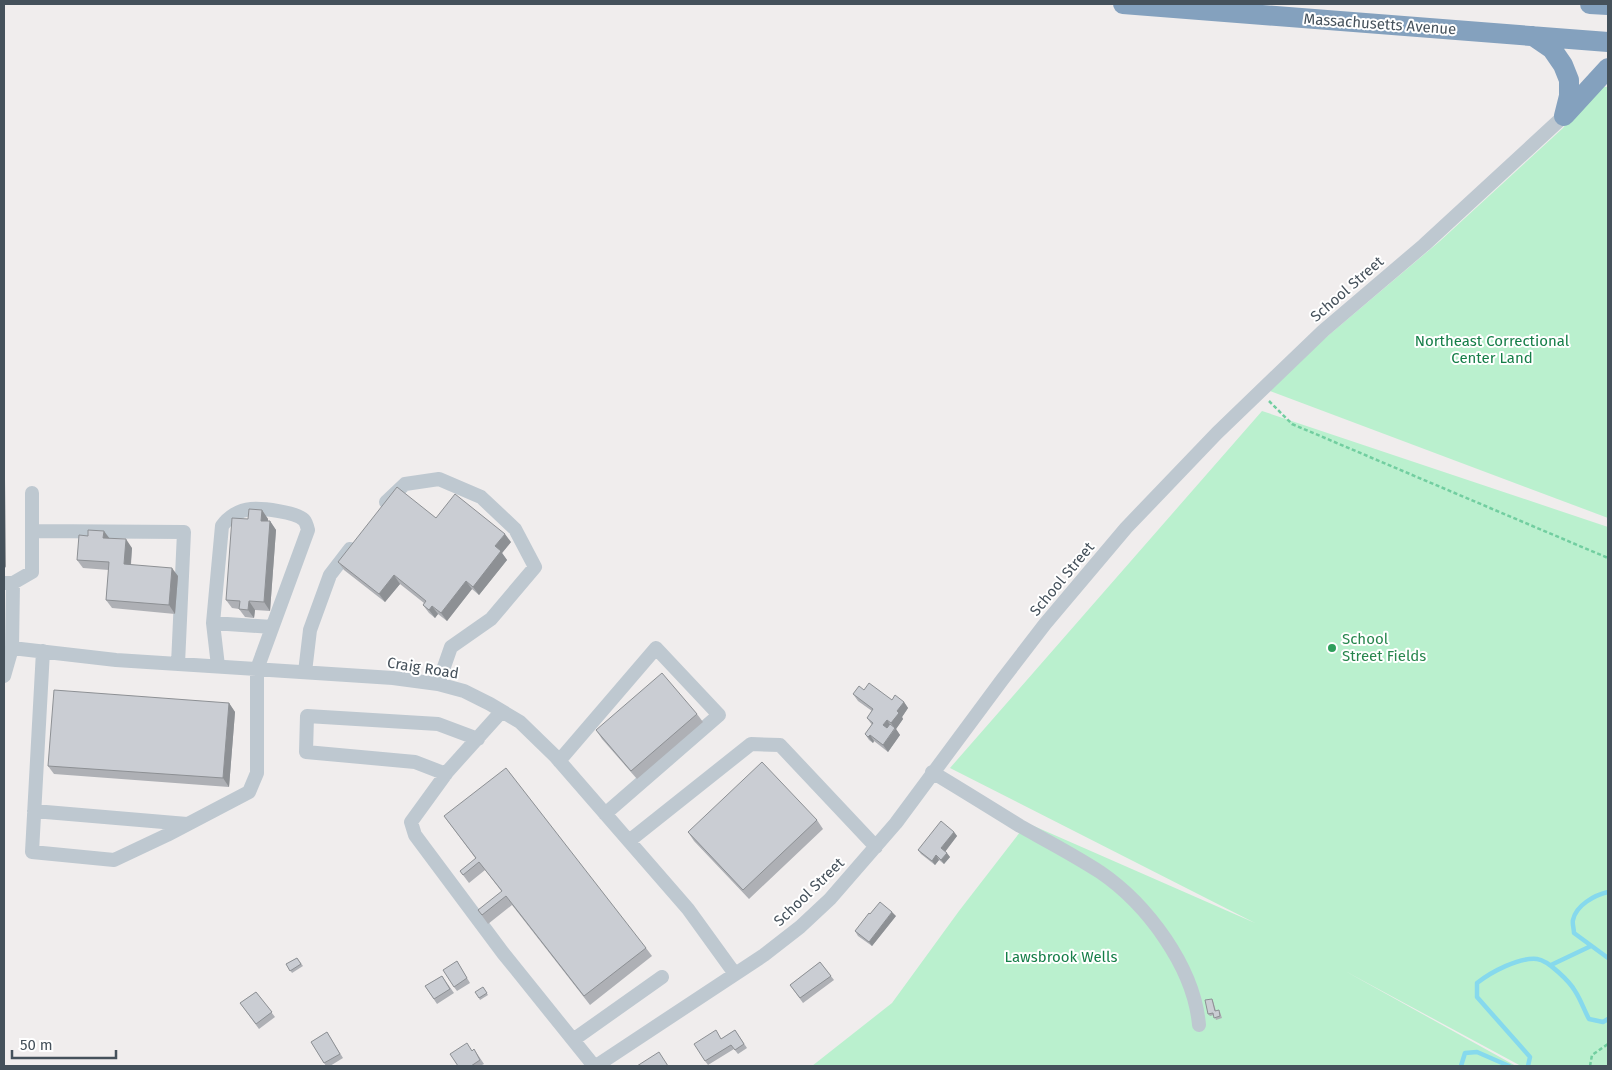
<svg xmlns="http://www.w3.org/2000/svg" width="1612" height="1070" font-family="'Fira Sans',sans-serif">
  <rect width="100%" height="100%" fill="#f0eded"/>
  <path fill="#baf0ce" d="M1596 86 1608 87V518L1265 389 1440 241 1563 128Z
    M1262 411 1608 527V1066H1521L1345 971 1516 1066H812L892 1003 959 911 1027 823 1255 923 950 768Z"/>
  <g fill="none" stroke-linecap="round" stroke-linejoin="round">
    <path stroke="#86d9ed" stroke-width="4.5" d="M1608 892C1595 895 1576 905 1573 920 1572 923 1574 929 1574 933L1608 958
      M1551 965 1591 946
      M1461 1066 1465 1053 1477 1052 1509 1066
      M1528 1066 1530 1057 1477 997V983C1491 972 1519 957 1537 959 1548 960 1570 982 1575 991 1581 1000 1584 1010 1589 1019L1603 1022 1608 1019"/>
    <path stroke="#72cea0" stroke-width="2.5" stroke-dasharray="4 2.5" stroke-linecap="butt" d="M1269 401 1292 424 1608 558
      M1590 1066 1592 1055 1608 1044"/>
    <path stroke="#bec8d0" stroke-width="14" d="M386 502 405 484 439 479 481 497 515 529 535 567 491 619 451 647 438 684
      M32 531 184 532 178 664
      M4 583H13L12 648 4 676
      M13 583 32 572V493
      M213 623 272 627
      M12 648 116 660 393 678 438 684 464 691 490 704 520 722 555 756 688 909 735 974
      M43 651 32 852 114 860 167 835 249 792 257 773V669L308 530C307 526 306 522 304 520 296 512 262 508 251 509 239 510 228 517 222 526L213 623 218 666
      M305 672 310 630 330 575 350 549
      M502 711 448 771 411 822 415 835 503 953 594 1066
      M559 761 656 648 719 715 605 814
      M932 772C962 790 991 808 1020 826 1047 841 1074 855 1100 872 1147 904 1194 967 1199 1025
      M446 774 415 762 306 752 307 716 438 724 478 739
      M34 811 187 824
      M629 841 751 744 780 745 876 847
      M573 1040 662 977
      M596 1066 764 955 800 927 830 899 896 823 1002 680 1045 624 1126 528 1217 433 1323 331 1424 245 1564 116"/>
    <path stroke="#84a1be" stroke-width="20" d="M1123 4 1608 42
      M1590 4 1608 5
      M1533 36 1552 49 1563 65 1569 80V96L1564 116
      M1565 115 1608 68"/>
  </g>
  <path fill="#aeb0b5" d="M262 510 268 519V521H270L276 530 270 611 255 610 254 618 245 617 239 609 232 608 226 600 248 519Z
    M436 518 511 542 502 553 507 560 479 595 472 589 447 621 438 614 435 618 429 613 423 605 424 603 400 584 385 602 344 570 338 562Z
    M109 538 132 548 131 565 178 576 175 614 112 608 106 600 109 570 83 568 77 560Z
    M864 690 892 700 904 702 908 708 902 717 903 719 896 729 900 735 888 752 874 741 873 743 869 740 865 734 872 725 867 718 872 711 858 701 853 694Z
    M229 703 235 712 229 787 54 774 48 766Z
    M697 714 703 722 637 779 602 739 596 730Z
    M444 816 646 948 652 956 590 1005 512 905 488 924 478 910 502 892 485 870 469 883 460 871 476 859Z
    M817 820 823 829 749 899 694 841 688 832Z
    M954 832 957 836 945 852 950 857 944 864 939 860 935 865 921 854 918 850Z
    M896 916 872 946 858 936 855 931Z
    M297 958 303 966 292 973 286 964Z
    M457 961 470 983 457 991 454 987Z
    M820 962 834 980 803 1003 790 985Z
    M442 976 454 993 437 1004 425 986Z
    M483 987 488 995 480 1000 479 998Z
    M256 992 275 1017 259 1029 240 1003Z
    M1212 999 1213 1001 1216 1011 1220 1012 1222 1018 1216 1020 1214 1015 1210 1016 1208 1014Z
    M735 1030 747 1048 738 1054 734 1049 708 1065 705 1061 721 1039Z
    M327 1032 343 1058 330 1066H326L311 1042Z
    M474 1049 484 1064 480 1066H458Z"/>
  <path fill="#8d9094" d="M4 477 5 479 6 568 4 565Z
    M262 510 268 519 267 529 261 521Z
    M270 521 276 530 270 611 264 602Z
    M104 531 110 539 103 538Z
    M505 534 511 542 502 553 507 560 479 595 473 587 495 546Z
    M126 539 132 548 130 573 124 564Z
    M172 568 178 576 175 614 169 605Z
    M394 575 400 584 385 602 379 594Z
    M466 581 472 589 447 621 441 613Z
    M249 601 255 610 254 618 248 610Z
    M432 606 438 614 435 618 429 610Z
    M904 702 908 708 902 717 903 719 896 729 900 735 888 752 883 745 895 729 891 723 897 711Z
    M229 703 235 712 229 787 223 778Z
    M887 720 891 726 887 732 883 725Z
    M870 735 874 741 873 743 868 737Z
    M954 832 957 836 944 853 941 848Z
    M947 853 950 857 944 864 941 860Z
    M936 855 939 860 935 865 932 861Z
    M892 912 896 916 872 946 869 942Z"/>
  <path fill="#cacdd3" stroke="#8d9094" d="M397 487 436 518 455 494 505 534 495 546 501 551 473 587 466 581 441 613 432 606 429 610 423 605 426 601 394 575 379 594 338 562Z
    M249 509 262 510 261 521H270L264 602 249 601 248 610 239 609 240 601 226 600 232 518 248 519Z
    M88 530 104 531 103 538 126 539 124 564 172 568 169 605 106 600 109 562 77 560 79 535 88 536Z
    M662 673 697 714 631 771 596 730Z
    M869 683 892 700 895 695 904 702 897 711 899 713 891 723 887 720 883 725 887 728 890 724 895 728 883 745 870 735 868 737 865 734 873 723 867 718 873 709 853 694 859 686 864 690Z
    M54 690 229 703 223 778 48 766Z
    M762 762 817 820 743 890 688 832Z
    M506 768 646 948 584 996 506 896 482 915 478 910 502 891 479 862 463 875 460 871 476 858 444 816Z
    M941 821 954 832 941 848 947 853 941 860 936 855 932 861 918 850Z
    M880 902 892 912 869 942 855 931 869 913 870 914Z
    M297 958 301 964 290 971 286 964Z
    M457 961 467 978 454 987 443 970Z
    M820 962 831 976 800 998 790 985Z
    M442 976 450 989 434 999 425 986Z
    M483 987 487 993 479 998 475 992Z
    M256 992 272 1012 256 1024 240 1003Z
    M1212 999 1215 1011 1219 1010 1220 1016 1214 1018 1213 1013 1208 1014 1205 1000Z
    M716 1030 721 1039 735 1030 744 1044 735 1050 731 1045 705 1061 694 1044Z
    M327 1032 340 1054 324 1063 311 1042Z
    M467 1043 472 1051 474 1049 480 1060 471 1066H458L450 1054Z
    M659 1052 668 1066H637Z"/>
  <circle fill="#2e9e5b" stroke="#fff" stroke-width="2" cx="1332" cy="648" r="5"/>
  <g text-anchor="middle" dominant-baseline="central" stroke-width="4" stroke-linejoin="round" paint-order="stroke">
    <g font-size="15" fill="#45515b" stroke="#fff">
      <text transform="translate(1380 24) rotate(4)">Massachusetts Avenue</text>
      <text transform="translate(1347 289) rotate(-41)">School Street</text>
      <text transform="translate(1062 579) rotate(-50)">School Street</text>
      <text transform="translate(423 668) rotate(9)">Craig Road</text>
      <text transform="translate(809 892) rotate(-44)">School Street</text>
    </g>
    <g font-size="15" fill="#157e48" stroke="#fff">
      <text x="1492" y="341">Northeast Correctional<tspan x="1492" dy="17">Center Land</tspan></text>
      <text x="1061" y="957">Lawsbrook Wells</text>
    </g>
    <g font-size="15" fill="#27864d" stroke="#fff" text-anchor="start">
      <text x="1342" y="639">School<tspan x="1342" dy="17">Street Fields</tspan></text>
    </g>
  </g>
  <rect width="1612" height="1070" fill="none" stroke="#45515b" stroke-width="10"/>
  <path d="M12 1050v8h104v-8" fill="none" stroke="#45515b" stroke-width="2.5"/>
  <text x="20" y="1050" font-size="15" fill="#45515b" stroke="#ffffff" stroke-width="4" paint-order="stroke">50 m</text>
</svg>
